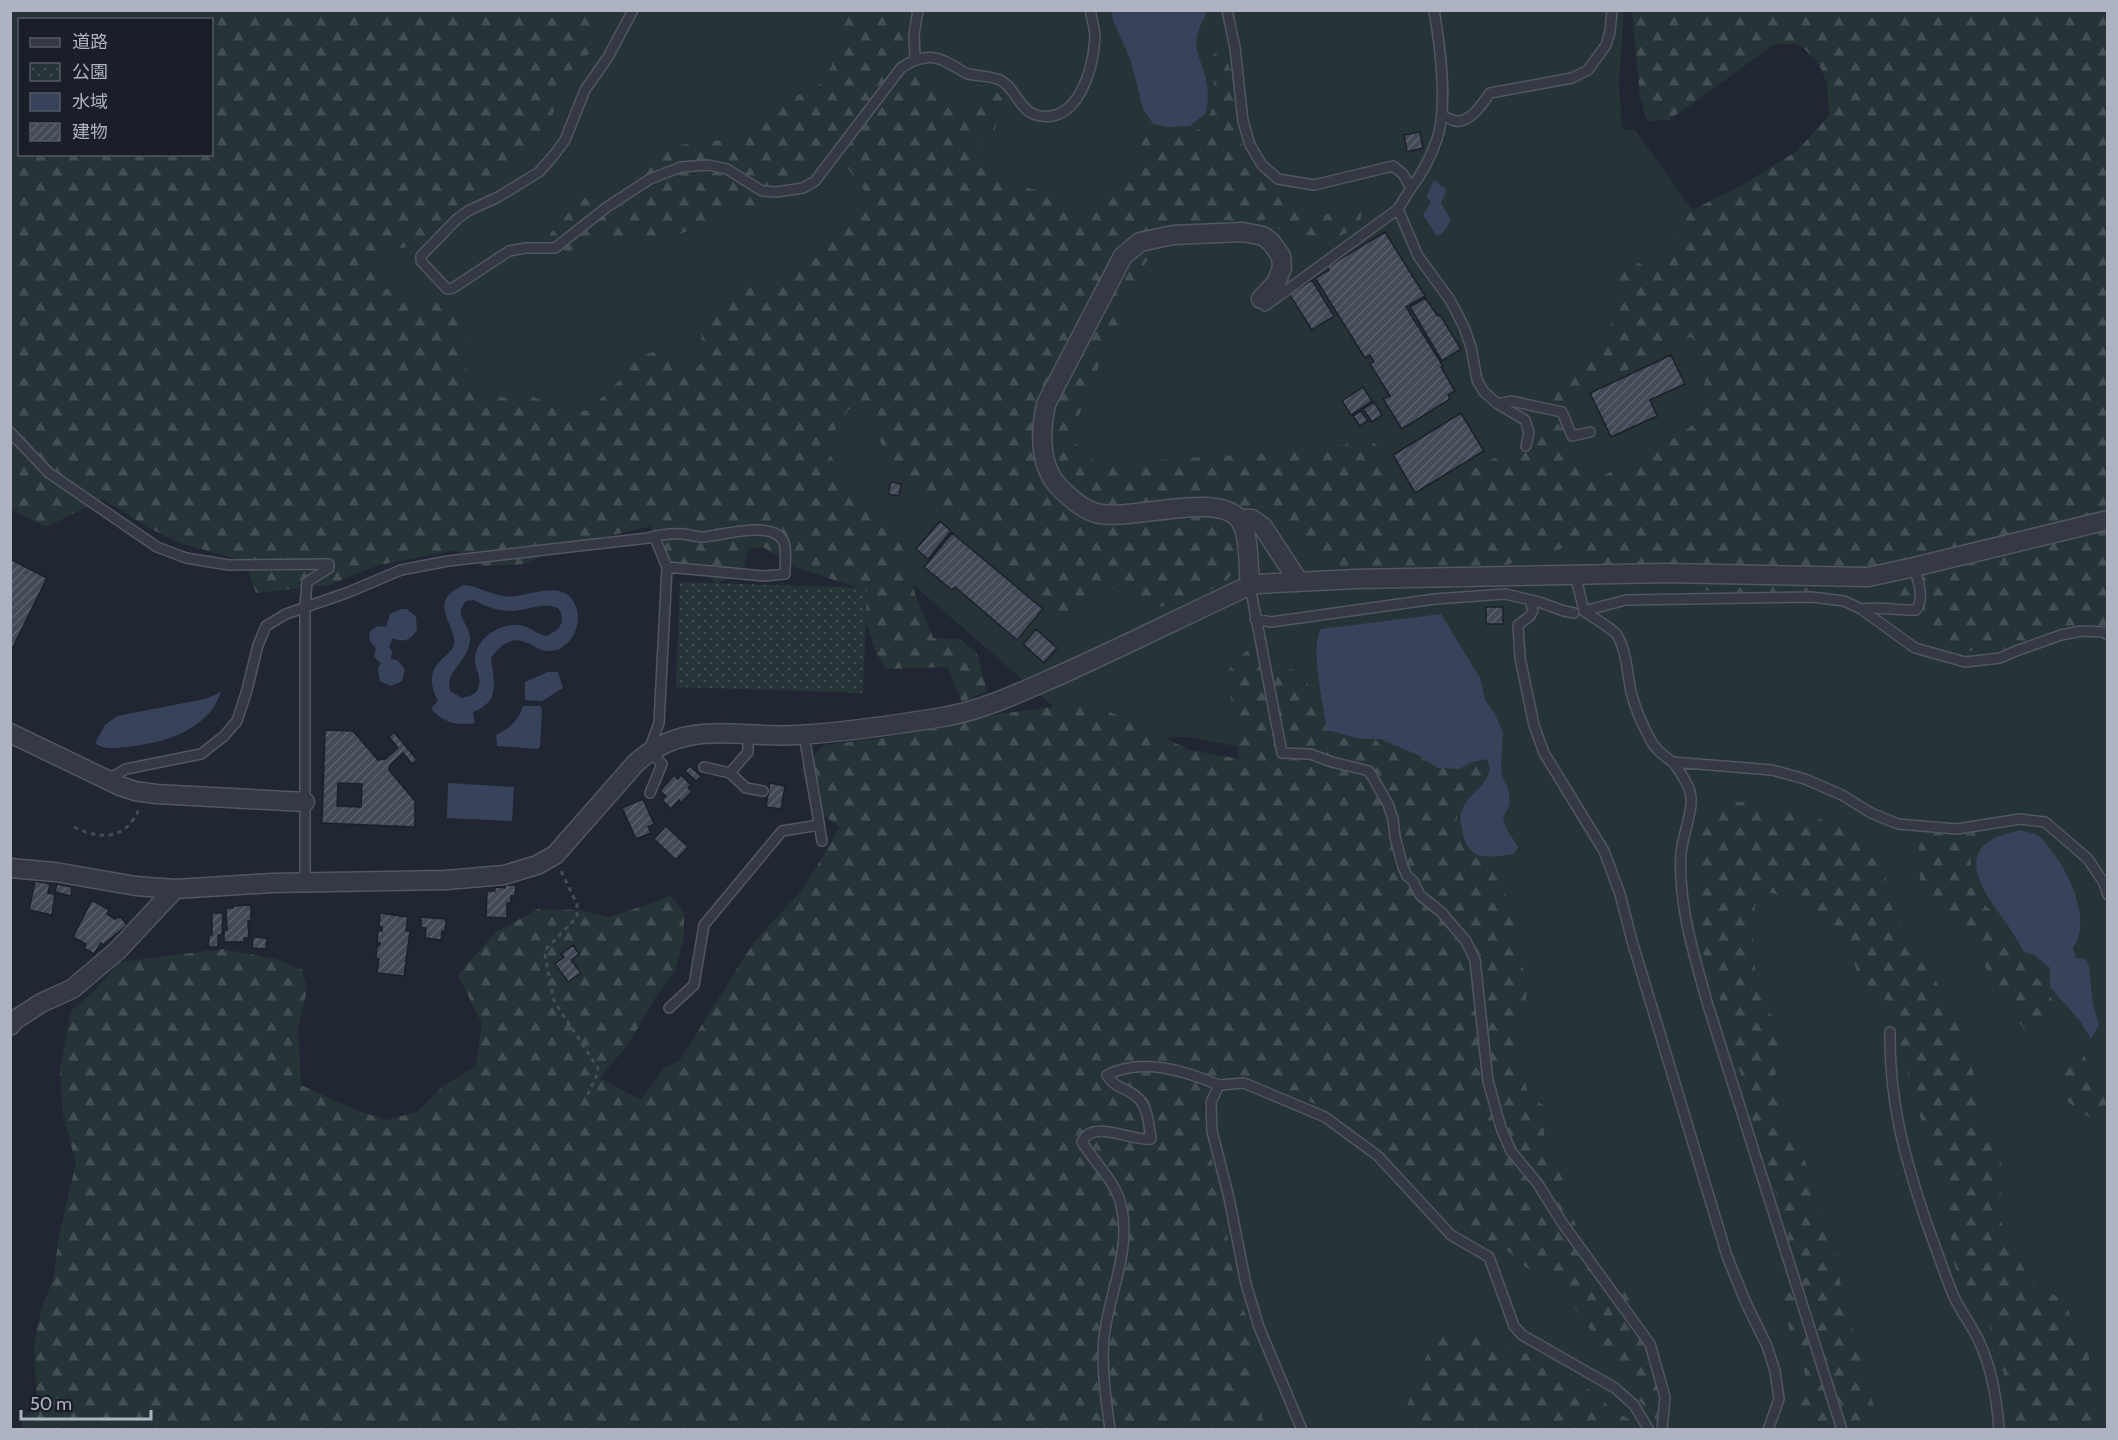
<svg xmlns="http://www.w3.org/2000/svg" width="2118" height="1440" font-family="Cabin,'Noto Sans JP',sans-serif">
  <defs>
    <pattern id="forest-firs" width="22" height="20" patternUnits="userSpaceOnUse" patternTransform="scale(1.5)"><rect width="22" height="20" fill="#263437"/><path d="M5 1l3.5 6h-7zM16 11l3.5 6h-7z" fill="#434f52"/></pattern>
    <pattern id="park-dots" width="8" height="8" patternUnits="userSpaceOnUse" patternTransform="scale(1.5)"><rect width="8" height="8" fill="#263437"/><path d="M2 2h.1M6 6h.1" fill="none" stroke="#434f52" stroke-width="1.8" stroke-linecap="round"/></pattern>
    <pattern id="building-hatch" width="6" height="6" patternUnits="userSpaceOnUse" patternTransform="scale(1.5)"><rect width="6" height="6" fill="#424957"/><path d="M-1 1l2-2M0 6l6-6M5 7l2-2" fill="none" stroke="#5b616d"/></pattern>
  </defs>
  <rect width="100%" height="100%" fill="#212633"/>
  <path fill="#263437" d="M610 11H1624L1619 83 1622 129 1635 130 1695 213 2107 625V1429H1114L1212 1085 1292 952 1246 748 1187 737 1092 740 743 437 338 494 287 245 453 208 530 152 546 129 574 67 592 51Z"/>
  <path fill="url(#forest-firs)" fill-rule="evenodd" d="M11 11H610L592 51 574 67 546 129 530 152 453 208 415 245 394 250 380 260 374 275 376 285 409 297 437 296 468 328 465 341 466 387 474 392 490 393 509 399 527 395 541 400 562 414 589 410 620 380 637 357 676 345 678 364 696 368 703 362 700 313 731 297 751 282 789 279 815 256 847 222 866 193 845 164 813 163 770 206 737 209 671 238H648L626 242 586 240 568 253 552 255 545 249 550 234 578 201 591 195 610 192 667 146 715 141 749 132 768 108 818 86 831 67 840 36 830 11H908L906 49 922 75 945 87 959 105 972 104 975 85H990L1004 100 994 132 976 140 979 158 992 169 1028 188 1050 194 1071 211 1087 215 1107 201 1119 183 1138 176 1145 157 1141 140C1155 125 1160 132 1178 134 1185 135 1195 130 1203 128L1214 106V78L1207 59 1220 50 1231 70 1239 139 1259 173 1292 205 1308 217 1350 210 1362 211 1359 227 1337 237 1285 234 1266 219 1247 226 1226 220 1205 224 1166 227 1146 262 1091 384 1075 425 1076 443 1084 455 1108 468 1173 459 1282 452 1345 445 1361 434 1381 448 1404 497 1423 500 1470 470 1507 452H1533L1544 421 1552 419 1564 429 1573 456 1595 480 1671 440 1694 424 1708 371 1692 337 1662 344 1641 362 1620 374 1601 380 1567 410 1545 402 1556 378 1598 348 1623 301 1611 291V277L1619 266 1631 259 1653 270 1677 251 1680 216 1739 187 1797 151 1829 115 1827 83 1818 62 1799 44H1775L1669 120 1647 121 1640 97 1632 11H2107V647L2082 625 2021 648 1969 651 1935 636 1870 569 1846 588 1816 587 1789 598 1755 593 1717 592 1678 585 1645 584 1620 580 1586 566 1563 548 1506 565 1479 568 1457 567 1415 570 1359 568 1333 571 1322 560 1306 551 1276 513 1258 510 1250 513 1238 540 1236 570 1224 583 1186 602 1153 608C1129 588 1126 586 1094 589L1090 611 1069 619 965 527 916 492 883 447 868 416 849 409 835 430 828 450 843 480 902 546 916 597 933 638 960 639 977 653 987 691 962 702 948 667 886 669 876 653 856 587 794 567 763 547 748 549 742 574 717 583 700 571 671 573 651 526 558 548 524 564 484 566 456 550 379 565 329 585 256 593 245 561 180 543 149 528 103 499 46 527 11 509ZM20 20H212V154H20Z
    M1248 649 1284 665 1306 679 1316 705 1341 723 1369 730 1380 745 1388 749 1409 737 1466 770 1478 764 1485 765C1486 797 1448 788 1459 836 1464 858 1482 857 1492 871 1515 902 1512 923 1520 957 1522 967 1529 983 1527 993 1525 1008 1517 1025 1513 1041L1517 1048 1528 1094 1544 1106 1546 1122 1542 1146 1551 1159 1563 1172 1561 1189C1571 1202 1570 1209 1575 1223 1578 1235 1585 1247 1592 1257 1600 1268 1606 1263 1613 1280L1624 1286 1642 1328 1653 1375 1659 1387 1665 1413 1657 1421 1629 1389 1608 1354 1570 1301 1547 1279 1524 1266 1506 1249 1485 1241 1429 1197 1389 1156 1315 1104 1268 1083 1220 1069 1203 1104 1212 1162 1221 1195 1237 1297 1253 1329 1251 1349 1254 1384 1263 1420 1291 1429 22 1430V1422L37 1403 34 1343 42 1307 53 1280 59 1236 76 1163 63 1115 60 1070 71 1011 93 992 120 962 223 949 275 959 302 970 307 990 298 1027 301 1085 353 1109 386 1120 417 1112 443 1086 476 1066 482 1024 458 975 496 932 538 909 580 910 608 917 647 905 671 895 684 913V937L674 973 655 998 629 1043 600 1078 641 1100 663 1069 679 1061 754 942 803 889 840 827 813 808 801 769 824 745 884 738 985 716 1089 702 1190 750 1239 759 1227 671Z
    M1713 802H1752L1811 815 1865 838 1881 857 1894 915 1917 947 1939 987 1968 1048 1985 1127 2004 1170 1998 1213 2010 1244 2033 1285 2067 1301 2072 1327 2087 1344 2094 1392 2095 1429H2014L2008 1388 1989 1324 1965 1296 1952 1258 1950 1220 1887 1001 1858 977 1846 932 1819 917 1792 899 1758 889 1752 927 1757 990 1781 1032 1774 1086 1784 1118 1802 1150 1818 1208 1833 1243 1841 1287 1880 1429H1796L1801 1408 1805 1374 1791 1337 1783 1302 1788 1230 1753 1122 1723 1007 1699 941 1696 869 1700 831Z
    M1979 829 1990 831 1987 839 1970 856 1975 895 1990 910 2000 928 2024 959 2029 971 2045 986 2053 1002 2037 1031 2026 1032 1998 992 1964 924 1945 907 1928 898 1920 883 1919 847 1923 836 1941 832 1950 836Z
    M2082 1050 2089 1068 2107 1092V1130L2068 1102 2056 1083 2065 1060Z
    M1436 1332 1477 1334 1563 1368 1611 1408 1633 1422 1636 1429H1402L1407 1406Z"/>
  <path fill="url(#park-dots)" d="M680 582 867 588 863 693 676 687Z"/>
  <path fill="#38425a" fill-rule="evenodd" d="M1111 11H1208C1183 53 1206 55 1208 94 1208 100 1207 107 1206 113L1190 126 1168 127 1153 124 1143 109 1131 61 1113 20Z
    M1434 180 1447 190 1441 203 1451 220 1443 233 1437 236 1423 215 1431 202 1426 197Z
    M464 585C478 586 490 594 503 596 526 600 567 573 577 610 581 628 570 650 550 651 539 652 535 645 525 642 511 636 498 647 491 658 493 681 502 701 473 712L475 723C457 726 444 723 431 709L438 701C430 686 428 672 442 659 446 655 452 651 454 645 458 625 424 602 464 585ZM474 600C487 608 505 613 520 610 535 608 543 602 558 608 567 621 560 631 546 636 537 634 530 627 520 625 499 623 474 639 475 662 476 670 481 677 479 685 478 695 469 696 462 698L450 691C444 672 469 661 470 640 471 623 452 617 466 601Z
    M401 609H407L416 617 417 630C411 640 403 643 393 638L389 647 392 652 391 659 397 660 405 669 402 681 391 686 380 681 378 669 381 663 374 657 376 648C363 638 370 623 386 627L390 614Z
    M1441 614 1480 678 1485 700 1494 712 1503 732 1501 767 1502 775 1508 788 1510 804 1503 818 1507 830 1518 847 1514 854C1491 857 1468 863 1463 833 1461 825 1459 817 1462 810 1468 791 1498 782 1487 759L1473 762 1459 769 1438 768 1418 755 1380 739H1362L1327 730C1324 708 1309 646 1321 629Z
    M548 672H558L563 688 542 701 525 700V682Z
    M221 692C209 730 162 744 126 747 114 748 104 750 95 743L105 725 117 716 205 699Z
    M523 706H540L542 709 540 747 537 749 497 746 496 735C510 728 518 721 523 706Z
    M448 783 514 787 512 821 447 818Z
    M2020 830C2026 832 2034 833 2038 836 2042 838 2045 843 2048 846 2068 870 2093 919 2073 948L2076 958 2085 959 2089 966 2093 1004 2099 1025 2091 1039 2080 1021 2050 987V968L2034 955 2024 952C2019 943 2013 933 2007 924 1991 902 1955 859 1993 839 2001 835 2012 833 2020 830Z"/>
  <path fill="url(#building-hatch)" stroke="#1c202a" stroke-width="1.5" fill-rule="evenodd" d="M1420 132 1423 148 1407 152 1404 135Z
    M1385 232 1425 296 1406 307 1443 366 1441 367 1455 391 1448 395 1450 399 1402 429 1383 399 1390 396 1370 364 1374 362 1370 355 1365 358 1315 278 1329 270 1327 267Z
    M1312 280 1334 316 1312 330 1289 294Z
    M1425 298 1438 316 1440 315 1461 349 1442 361 1410 307Z
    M1671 355 1685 384 1650 400 1657 416 1611 437 1590 393Z
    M1363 387 1372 401 1351 415 1342 401Z
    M1374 402 1382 415 1372 422 1363 409Z
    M1361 411 1368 421 1360 426 1353 416Z
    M1461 413 1484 451 1415 493 1393 455Z
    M891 482 901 484 899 496 888 494Z
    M940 521 951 531 928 559 916 549Z
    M952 533 1043 609 1017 640 955 587 952 590 924 567Z
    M10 559 47 578 10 653Z
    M1486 607H1503V624H1486Z
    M1036 629 1057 648 1044 663 1023 644Z
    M325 730 353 731 378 760 385 759 398 748 389 737 394 732 417 760 412 764 403 753 390 765 389 770 415 801V827L322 823ZM338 783 362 784 361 807 337 806Z
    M690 766 701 776 696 781 685 771Z
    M674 775 678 779 681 775 691 785 688 788 692 791 681 803 679 800 671 809 662 800 666 796 660 791Z
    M770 783 785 786 781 809 766 807Z
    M643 799 654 824 648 827 651 833 636 839 622 808Z
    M666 826 688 847 676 860 654 839Z
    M35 881 50 884 48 893 55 894 52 915 29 910Z
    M57 884 72 887 71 896 55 892Z
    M505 885H516L515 896H511V903H507V918L486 917 487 891H495V887L505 888Z
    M92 900 109 910 107 914 115 919 120 916 127 925 103 945 101 943 94 954 84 948 86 944 73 937Z
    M251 905V921H248L249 938H244L245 942H224V930H227L226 908H233V906Z
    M212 913H223L222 935H218V947H208L209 935H212Z
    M380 913 408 917 406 931H410L404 976 377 973 379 959 376 958 377 946H379L380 943H377L378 930 382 931V927L379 926Z
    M421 917 446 919 445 932 442 931 441 940 425 938 426 928 421 927Z
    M253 937 267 938 266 949 252 948Z
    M573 945 579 954 571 960 581 973 568 982 555 964 564 957 561 954Z"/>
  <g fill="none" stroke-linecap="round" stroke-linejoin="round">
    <defs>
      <path id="lane" d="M633 10 608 57 585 90 565 140 554 155 539 172 498 197 468 211 457 219 421 256V261L447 289 453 288 509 251 526 248H555L607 207 650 179 681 167 708 165 727 169 762 191 776 192 803 188 815 181 901 68C916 58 931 53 948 63 955 66 961 71 968 74 978 76 991 76 1000 80 1015 87 1019 110 1036 115 1078 126 1093 69 1095 38 1095 29 1092 19 1090 10
        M1227 10 1235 48 1243 121 1250 145 1262 165 1278 179 1314 185 1393 166 1403 174 1411 188C1422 174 1431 156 1437 139 1448 107 1440 45 1434 10
        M915 59 914 34 918 10
        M1442 115C1446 117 1451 120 1456 121 1470 123 1483 103 1490 93L1572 78 1588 70 1606 45 1610 32 1612 10
        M1411 188 1398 209 1418 256 1450 300 1464 327 1471 347 1477 380 1484 392 1498 404 1525 420 1529 433 1526 446
        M1265 306 1398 209
        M1498 404 1511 401 1562 412 1572 436 1590 432
        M10 432 49 473 157 547 186 558 229 565 329 564V568L307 582 305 607V882
        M1575 574 1584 611C1592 617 1612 628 1617 635 1627 652 1627 673 1631 692 1635 708 1642 724 1650 739 1655 749 1662 754 1671 761 1676 764 1689 786 1690 792 1695 809 1682 835 1681 854 1678 905 1694 954 1707 1002L1842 1430
        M1250 586 1282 753 1310 754 1332 762 1369 771 1388 804 1393 819 1395 837 1403 867 1407 876 1413 881 1420 895 1441 912 1466 941 1475 960 1488 1081 1501 1128 1511 1151 1538 1184 1563 1224 1650 1344 1665 1397 1662 1430
        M1530 600 1533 610 1530 616 1518 625 1520 658 1534 725 1544 753 1604 851 1620 894 1632 941 1727 1256 1746 1303 1767 1346 1775 1371 1779 1399 1768 1430
        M1861 609C1882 606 1897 611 1916 610 1925 598 1918 581 1914 567
        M1584 611 1626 600 1811 597 1844 601 1861 609 1915 648 1965 662 2000 658 2016 651 2061 635 2081 631 2103 632 2108 635
        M1255 619 1271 622 1435 599 1505 594 1539 602 1564 611 1574 613
        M804 735 822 841
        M1673 762 1772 770 1805 779 1842 795 1871 813 1898 824 1957 829 2020 819 2045 822 2088 859 2104 883 2108 895
        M704 767 730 773 748 752V733
        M730 773 746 788 763 791
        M108 779 126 769 201 754 224 736 237 721 247 690 258 645 266 626 286 614 349 592 401 570 448 561 648 538C661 534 671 533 684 534 690 535 697 537 703 537 721 536 779 517 785 546 786 554 785 565 785 574L764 576 667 567 654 536
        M650 793 662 764 649 750 659 723 667 567
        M669 1008 694 985 704 925 782 831 819 825
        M1890 1032C1889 1102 1905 1159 1927 1224 1936 1248 1944 1273 1954 1297 1961 1312 1972 1326 1979 1341 1992 1369 1997 1399 1999 1430
        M1110 1430C1106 1399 1101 1368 1104 1337 1109 1293 1132 1250 1121 1205 1116 1182 1094 1162 1082 1142 1092 1118 1133 1142 1151 1139 1149 1125 1148 1108 1138 1098 1128 1088 1114 1088 1107 1075 1143 1057 1185 1071 1219 1085
        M1302 1430 1259 1327 1246 1284 1229 1198 1212 1131 1211 1102 1219 1085 1244 1083 1325 1117 1378 1156 1451 1235 1489 1257 1514 1326 1522 1335 1615 1388 1634 1405 1649 1430"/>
      <path id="street" d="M1239 519H1252L1263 527 1299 582
        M1250 586C1248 567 1250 533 1239 519 1217 491 1129 522 1096 513 1082 509 1072 499 1062 490 1038 468 1040 433 1046 404L1123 256 1140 242 1173 235 1243 232 1263 236 1271 242 1281 256 1282 268 1276 283 1261 299
        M10 733 120 786 135 791 156 794 305 802
        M10 868 55 872 136 886 175 889 272 883 446 880 504 875 537 865 555 855 635 764C685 717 738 739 798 735 846 732 895 725 943 717 985 710 1023 691 1062 674 1122 647 1182 617 1242 589L1256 584 1356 579 1667 573 1868 577 1914 567 2108 520
        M10 1026 15 1020 41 1003 72 989 117 951 175 889"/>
    </defs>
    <use href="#lane" stroke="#515662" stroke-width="12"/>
    <use href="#street" stroke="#515662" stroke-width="21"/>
    <path stroke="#424f53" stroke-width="3" stroke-dasharray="4.5 4.5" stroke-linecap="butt" d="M74 827C94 837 118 841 132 821 136 816 138 814 138 808
      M561 871 577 904V917L547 948 545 955 554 1001 598 1068V1073L585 1100"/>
    <use href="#lane" stroke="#343944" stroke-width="9"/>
    <use href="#street" stroke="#343944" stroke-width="18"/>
  </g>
  <rect width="2118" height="1440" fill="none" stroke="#aeb3c1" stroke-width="24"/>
  <rect x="18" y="18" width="195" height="138" fill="#1a1e28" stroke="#555a65" stroke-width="1.5"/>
  <rect x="30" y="38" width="30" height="9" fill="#343944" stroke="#555a65" stroke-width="1.5"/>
  <text x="72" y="48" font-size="18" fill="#aeb3c1">道路</text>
  <rect x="30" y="63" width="30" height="18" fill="url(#park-dots)" stroke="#555a65" stroke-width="1.5"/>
  <text x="72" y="78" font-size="18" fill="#aeb3c1">公園</text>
  <rect x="30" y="93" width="30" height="18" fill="#38425a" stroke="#555a65" stroke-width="1.5"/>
  <text x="72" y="108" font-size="18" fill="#aeb3c1">水域</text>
  <rect x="30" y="123" width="30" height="18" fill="url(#building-hatch)" stroke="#555a65" stroke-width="1.5"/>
  <text x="72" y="138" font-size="18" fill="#aeb3c1">建物</text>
  <path d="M21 1410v9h130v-9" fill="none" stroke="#aeb3c1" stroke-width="3"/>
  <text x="30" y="1410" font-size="18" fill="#aeb3c1" stroke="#1a1e28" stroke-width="4.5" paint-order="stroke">50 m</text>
</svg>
